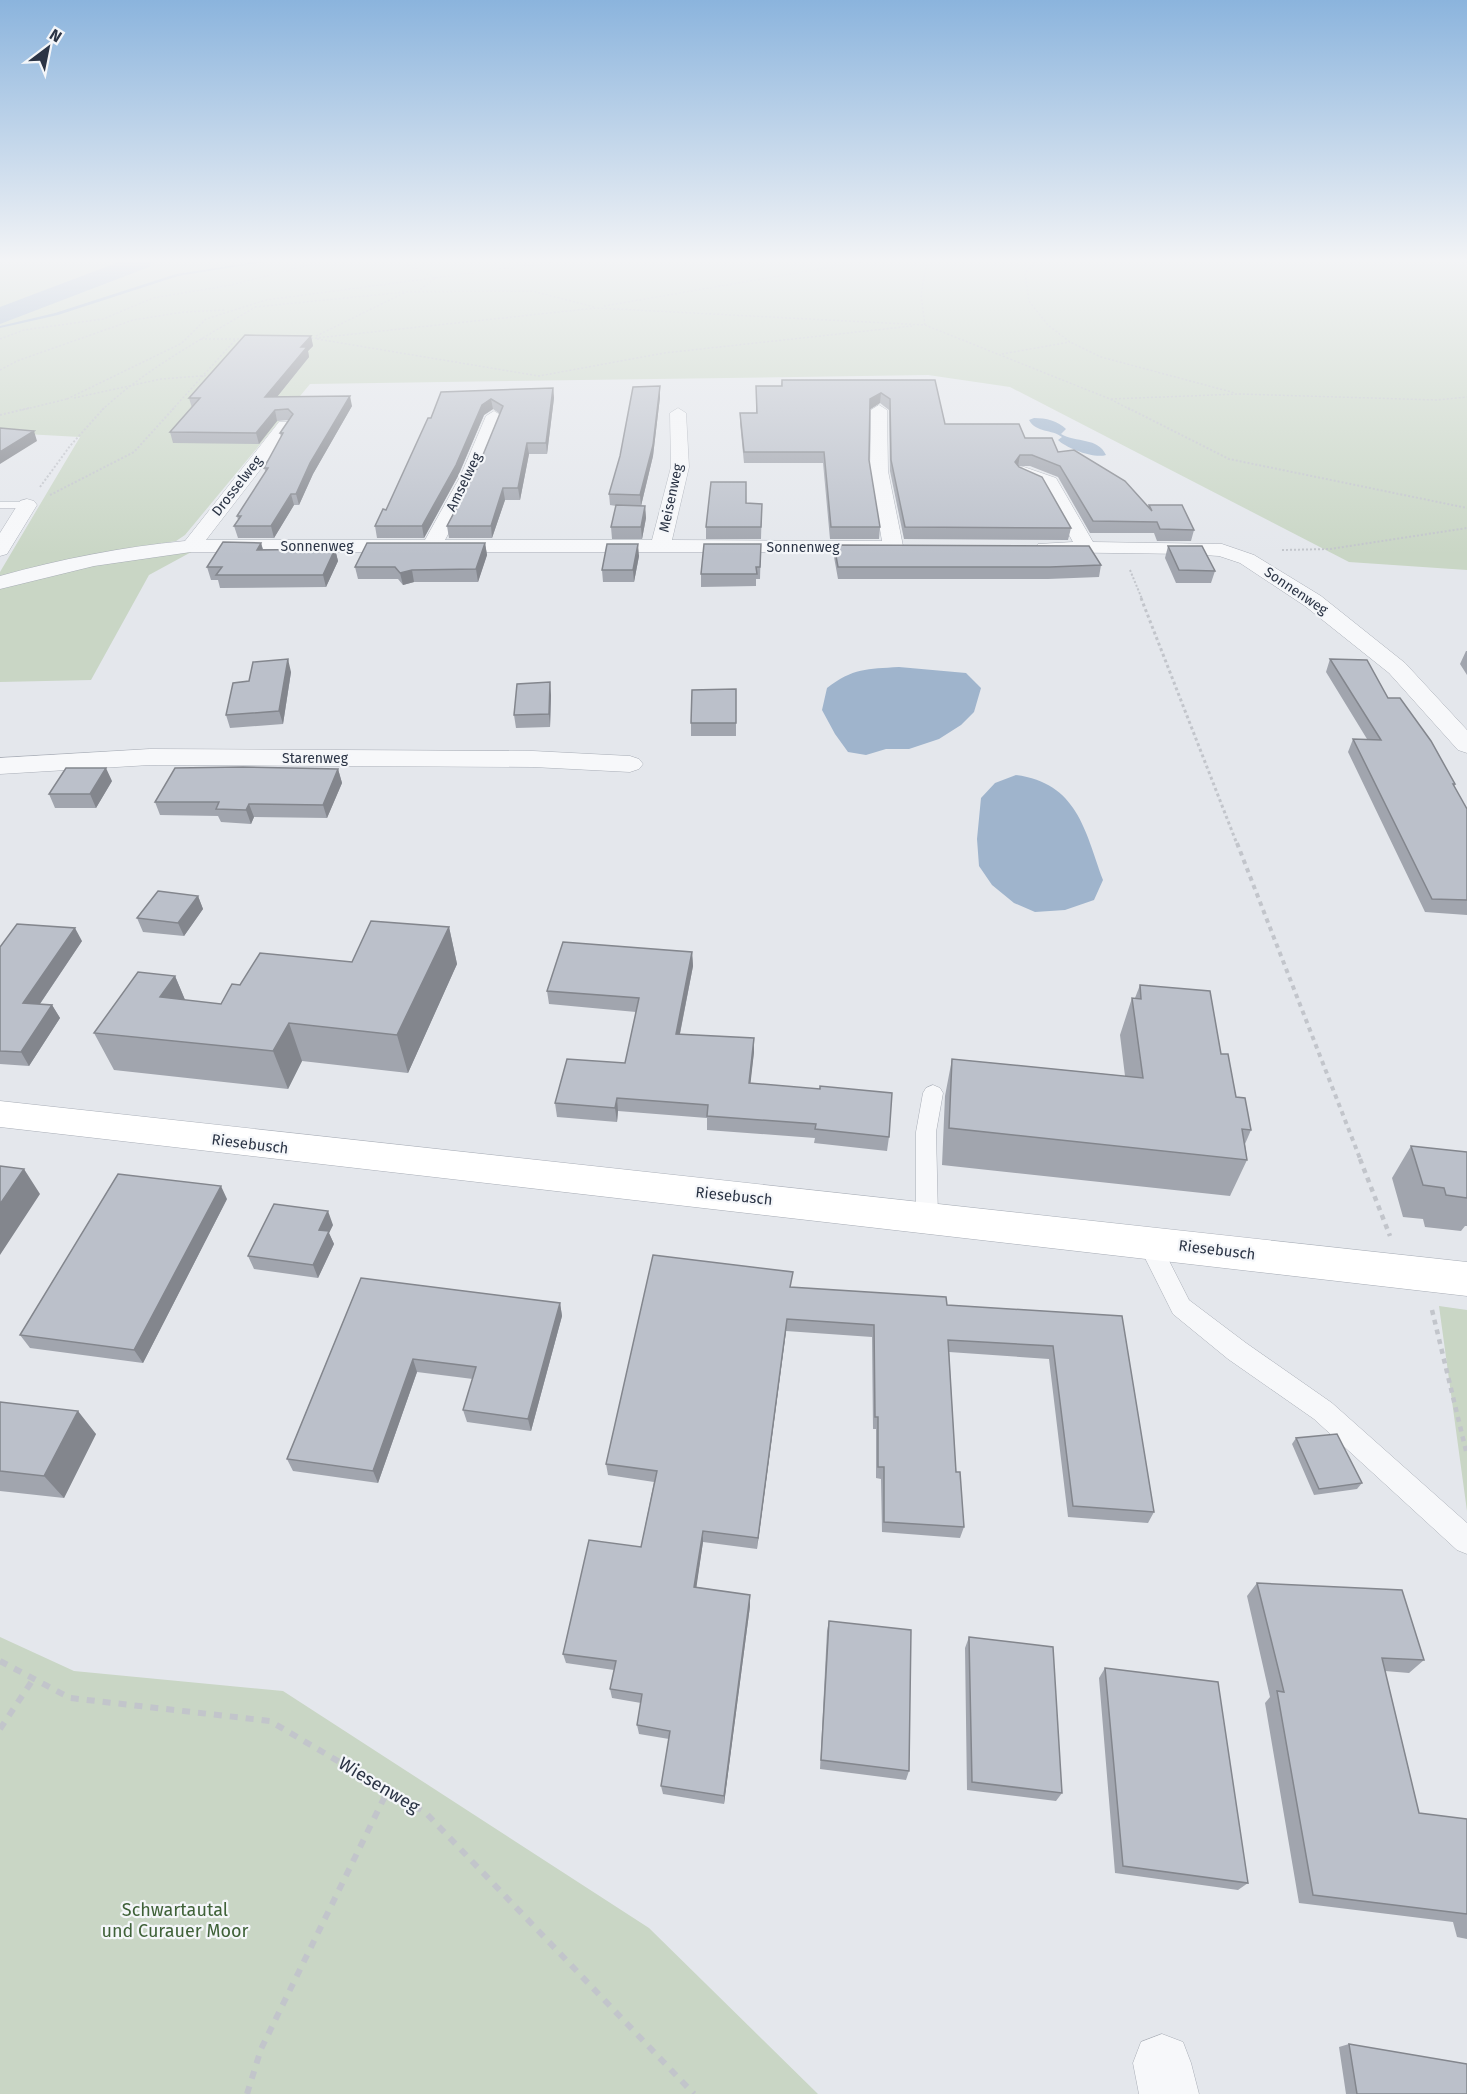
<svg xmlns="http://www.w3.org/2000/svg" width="1467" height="2094" font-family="'Fira Sans',sans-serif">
  <rect width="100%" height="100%" fill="#e4e7ec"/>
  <path fill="#c9d6c5" d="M0 262H1467V570L1349 562 1010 387 928 375 310 384 185 535 176 541 96 554 0 578V572L80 437 25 434 0 438Z
    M195 550 149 575 91 680 0 682V587L97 563Z
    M1439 1306 1467 1310V1511Z
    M0 1637 74 1671 283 1691 649 1928 818 2094H0Z"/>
  <path fill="#9fb4cc" d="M1034 418C1046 418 1058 421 1066 429L1061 434C1076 443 1098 437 1106 455 1094 459 1066 448 1058 440L1062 437C1052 429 1036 433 1029 420Z
    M899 667 966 673 981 688 974 712 961 725 939 739 909 749H886L866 755 848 752 835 734 822 710 827 688C853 668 867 669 899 667Z
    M1016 775C1077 783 1085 830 1103 880L1094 900 1065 910 1035 912 1014 903 992 885 979 866 977 839 981 798 995 783Z"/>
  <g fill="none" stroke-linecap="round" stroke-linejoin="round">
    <path fill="#9fb4cc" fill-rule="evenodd" d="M256 262H264L178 276 58 315 0 328V326L55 313 176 274Z"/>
    <path fill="#9fb4cc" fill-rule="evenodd" d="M119 262H152L149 267 0 324V307Z"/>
    <defs>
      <path id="service" d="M0 502H27L33 505 27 508H0Z
        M933 1085 940 1088 943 1093 936 1132 938 1217 935 1223 927 1226 919 1223 916 1217V1132L923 1093 926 1088Z
        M1148 1233 1156 1235 1189 1300 1246 1343 1332 1403 1467 1523V1554L1457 1550 1314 1419 1228 1359 1173 1314 1137 1242 1140 1235Z"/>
      <path id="minor" d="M879 405 887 410 888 471 903 546 900 550 893 552H191L94 566 0 589V576C61 559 122 547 185 541L279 422H291L294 426 206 540H425L460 477 486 416 494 411 502 416 478 477 445 540H652L671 467 670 413 678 408 686 413 689 467 672 540 882 541 870 471 871 410Z
        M1024 467 1056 478 1093 542 1222 544 1254 555 1321 596 1405 663 1467 730V753L1458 750 1389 673 1305 606 1240 563 1219 556 1187 554 1038 552 1035 548 1038 544 1073 542 1042 486 1018 476 1015 472 1018 468Z
        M27 499 34 501 37 505 7 554 0 556V533L20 501Z
        M150 749 533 751 630 756 639 759 643 764 639 769 630 772 533 767 150 765 0 774V758Z
        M1162 2034 1183 2042 1191 2063 1199 2094H1139L1133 2063 1141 2042Z"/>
      <path id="secondary" d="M0 1101 1467 1262V1296L0 1127Z"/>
    </defs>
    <use href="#service" stroke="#a9aeb7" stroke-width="1"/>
    <use href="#minor" stroke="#a9aeb7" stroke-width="1"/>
    <use href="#secondary" stroke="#a9aeb7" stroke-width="1"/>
    <path stroke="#c2c5cb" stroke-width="1.5" stroke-dasharray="2 2" stroke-linecap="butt" d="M401 262 436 278 418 291
      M1036 262 1025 273 1029 301 1048 325 1070 342 1101 357 1235 393
      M604 306 861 262
      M255 307 406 292 532 291 594 307
      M925 325 921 295 927 262
      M316 336 406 292
      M0 339 24 330 103 319 153 298 231 285 320 262
      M201 339H245
      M307 339 596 308 925 325 1110 399 1131 410
      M317 339 539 376 664 353 912 326
      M1002 354 1070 342
      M0 370 17 361 133 320 184 312 226 310
      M74 398 161 379 214 375
      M67 399 182 343 206 319 266 300 555 262
      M1111 399 1239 394 1437 400 1467 397
      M22 410 67 399
      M102 410C148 367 204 338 257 306
      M172 410 236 339"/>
    <path stroke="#c2c5cb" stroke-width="2" stroke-dasharray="2 2" stroke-linecap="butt" d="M1128 408 1229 459 1467 508
      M0 415 29 408
      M40 487 70 446 104 408
      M50 495 134 452 174 408
      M1282 550 1330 549 1467 528
      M1130 570 1142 599"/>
    <path stroke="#c2c5cb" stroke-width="3" stroke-dasharray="3 3" stroke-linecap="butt" d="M1141 598 1237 844"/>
    <path stroke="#c2c5cb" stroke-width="4" stroke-dasharray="4.5 4.5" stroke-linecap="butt" d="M1237 843 1361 1161"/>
    <path stroke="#c2c5cb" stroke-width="4.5" stroke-dasharray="5 5" stroke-linecap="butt" d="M1360 1159 1390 1236
      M1432 1310 1467 1455"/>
    <path stroke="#c2c5cb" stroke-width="6" stroke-dasharray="8 8" stroke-linecap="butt" d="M0 1661 70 1698 270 1721 426 1813 694 2094
      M0 1729 34 1678
      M247 2094 261 2049 388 1790"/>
    <use href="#service" fill="#f7f8fa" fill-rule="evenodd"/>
    <use href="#minor" fill="#f7f8fa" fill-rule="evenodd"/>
    <use href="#secondary" fill="#fff" fill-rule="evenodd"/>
  </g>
  <path fill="#a1a5ae" d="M311 336 313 346 308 351 309 357 277 397 352 406 313 474 299 505H294L274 538H238L234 526 238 520 237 516 266 473 264 468 281 437 280 433 289 420 277 421 259 444 173 443 170 432 192 408 189 398Z
    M782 380H935L945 424 1025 438 1058 452 1148 507 1149 505 1194 530 1191 541H1157L1154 533H1090L1058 477 1030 466H1018L1071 528 1068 540 904 539 890 471 889 410 880 403 869 410V460L880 527 879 539H830L823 463H744L740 423V413H756V386H781Z
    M660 386V397L653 456 641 506H645L646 518 642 539H612L611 527 616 506 610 505 609 494Z
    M553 388 554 398 547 454H529L520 500H505L492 538H449L447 526 478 467 500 414 493 409 484 415 458 476 424 538H377L375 526 386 510 431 418 441 392Z
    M746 503 762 504 761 539H706V527Z
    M261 543 263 549H335L338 561 326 587 220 588 218 580H211L207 567Z
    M485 543 487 555 478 582H414L403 585 398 579H358L355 567Z
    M761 544 760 579H756V586L701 587V574Z
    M834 545 1101 565 1099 577 1048 579H838L834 557Z
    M1168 546 1215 571 1211 583H1176L1165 558Z
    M639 556 634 582H603L602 570Z
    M1466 651H1467V675L1460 664Z
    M1330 659 1388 698 1455 784 1454 787 1467 809V915L1425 912 1348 752 1353 739H1367L1326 672Z
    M291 672 283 724 230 728 226 715 249 681Z
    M736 689V736H691V723Z
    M551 695 550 727 516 728 514 715Z
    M338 769 342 783 327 818 254 817 251 824 221 822 218 816 160 815 155 802Z
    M112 781 96 808H55L49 794Z
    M198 896 203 909 184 936 143 932 137 918Z
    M449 927 457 964 408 1073 302 1061 288 1089 114 1070 94 1033 175 976 185 1000 221 1004 240 985 352 962Z
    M82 941 40 1004 52 1005 60 1018 29 1066 0 1064V947Z
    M692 952 693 966 680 1034 754 1052 750 1083 889 1137 887 1151 814 1143 815 1138 707 1130V1118L618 1111 617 1122 557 1117 555 1103 625 1063 636 1012 549 1004 547 991Z
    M1140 985 1221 1054 1236 1097 1251 1130 1245 1144 1247 1160 1230 1196 942 1165 945 1096 952 1059 1125 1076 1120 1035 1132 998H1135Z
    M1411 1146 1467 1152V1226H1465L1461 1231 1425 1227 1423 1219 1403 1217 1392 1178Z
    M227 1199 143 1363 30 1348 20 1335Z
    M333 1225 329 1233 334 1244 318 1278 254 1269 248 1256Z
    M361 1278 560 1303 562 1316 531 1431 467 1422 463 1410 473 1379 417 1372 378 1483 293 1471 287 1459Z
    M791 1288 947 1305 1122 1316 1154 1512 1148 1523 1068 1517 1049 1359 949 1352 956 1472 964 1527 960 1538 882 1532 881 1479 876 1478V1429H873L872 1337 786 1331 757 1549 703 1542 696 1587 750 1595V1606L724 1804 663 1794 661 1786 669 1739 639 1734 637 1725 641 1703 612 1698 610 1689 614 1670 566 1663 563 1654 641 1547 654 1482 608 1475 606 1464Z
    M0 1402 96 1434 64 1498 0 1491Z
    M1296 1438 1362 1483 1357 1489 1314 1495 1292 1444Z
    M1257 1583 1424 1660 1409 1673 1385 1671 1419 1813 1467 1819V1939L1457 1937 1453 1922 1299 1903 1265 1703 1270 1697 1247 1596Z
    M829 1621 909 1771 906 1780 820 1769 827 1631Z
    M969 1637 1062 1793 1056 1801 967 1790 965 1648Z
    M1105 1668 1248 1883 1238 1890 1115 1873 1099 1678Z
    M1349 2044 1467 2094H1346L1339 2047Z"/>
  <path fill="#83868d" d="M311 336 313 346 308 351 309 357 268 408 265 397 301 347Z
    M660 386V397L653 456 641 506 640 495Z
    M553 388 554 398 547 454 546 443Z
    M881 393 880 403 869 410 870 399Z
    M350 396 352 406 313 474 299 505 296 494 310 463Z
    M491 399 493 409 484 415 458 476 424 538 422 526 482 405Z
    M275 410 277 421 259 444 256 433Z
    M34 431 37 441 0 464V452Z
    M527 443 529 454 520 500 518 488Z
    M1020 455 1018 466 1015 462Z
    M503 488 505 500 492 538 491 526Z
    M291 494 294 505 274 538 271 526Z
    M645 506 646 518 642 539 641 527Z
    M261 543 264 555 257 550Z
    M485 543 487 555 478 582 476 569Z
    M638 544 639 556 634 582 633 570Z
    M335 549 338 561 326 587 323 575Z
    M412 570 414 582 403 585 400 573Z
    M288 659 291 672 283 724 279 711Z
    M550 682 551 695 550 727 549 714Z
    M106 768 112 781 96 808 90 794Z
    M338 769 342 783 327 818 323 805Z
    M249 804 254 817 251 824 246 810Z
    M198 896 203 909 184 936 178 923Z
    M449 927 457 964 408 1073 397 1035Z
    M75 928 82 941 31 1017 23 1003Z
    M692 952 693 966 677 1048 676 1034Z
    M175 976 191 1014 160 997Z
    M52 1005 60 1018 29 1066 21 1052Z
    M289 1023 302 1061 288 1089 273 1051Z
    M754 1038V1052L749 1097V1083Z
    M617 1098 618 1111 617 1122 615 1108Z
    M24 1169 40 1194 0 1255V1204Z
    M221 1186 227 1199 143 1363 134 1350Z
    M328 1211 333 1225 329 1233 334 1244 318 1278 313 1265 319 1230Z
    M560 1303 562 1316 531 1431 528 1419Z
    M787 1319 786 1331 757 1549 758 1538Z
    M413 1359 417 1372 378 1483 373 1471Z
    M78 1411 96 1434 64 1498 44 1476Z
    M703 1531V1542L695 1597 694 1587Z
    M750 1595V1606L724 1804V1796Z"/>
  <path fill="#bbc0ca" stroke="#83868d" stroke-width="1.5" d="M245 335 311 336 301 347H307L265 397 350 396 310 463 296 494H291L271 526H234L241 516H237L268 468H264L283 433H280L293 414 288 409 275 410 256 433 170 432 200 398H189Z
    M782 380H935L945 424H1019L1025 438H1052L1058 452 1074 450 1125 481 1152 511 1149 505H1182L1194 530 1160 529 1157 522 1093 521 1060 466 1032 455H1020L1015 462 1019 467 1042 477 1071 528 905 527 891 460 890 399 881 393 870 399 869 460 880 527H831L824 452H744L740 413H757L756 386H782Z
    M660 386 653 445 640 495 609 494 620 456 633 387Z
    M553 388 546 443H527L518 488H503L491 526H447L478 467 503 406 491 399 482 405 456 465 422 526H375L383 509 386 510 428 418H431L441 392Z
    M0 428 34 431 0 452Z
    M711 482H746V503L762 504 761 527H706Z
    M616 505 645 506 641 527H611Z
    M223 542 261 543 257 550 335 549 323 575H216L222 567H207Z
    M367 543H485L476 569 412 570 400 573 395 567H355Z
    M607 544H638L633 570H602Z
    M704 544H761L760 567H756L757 574H701Z
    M834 545 1089 546 1101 565 1050 567H838Z
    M1168 546H1202L1215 571 1179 570Z
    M288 659 279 711 226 715 233 683 249 681 253 662Z
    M1330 659 1367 660 1388 698H1400L1431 741 1455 784H1453L1467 809V900L1432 899 1353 739 1381 740Z
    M550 682 549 714 514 715 517 684Z
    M736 689V723H691L692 690Z
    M243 767 338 769 323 805 249 804 246 810 216 809 219 802H155L175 768Z
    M66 768H106L90 794H49Z
    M158 891 198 896 178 923 137 918Z
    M371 921 449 927 397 1035 289 1023 273 1051 94 1033 138 972 175 976 160 997 221 1004 232 984 240 985 260 953 352 962Z
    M17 924 75 928 23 1003 52 1005 21 1052 0 1051V947Z
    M563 942 692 952 676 1034 754 1038 749 1083 820 1089V1086L892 1093 889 1137 815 1129 816 1124 707 1116 708 1105 617 1098 615 1108 555 1103 567 1059 625 1063 639 998 547 991Z
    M1140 985 1210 991 1221 1054H1228L1236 1097 1245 1098 1251 1130 1242 1129 1247 1160 949 1128 952 1059 1143 1078 1132 998 1141 999Z
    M1411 1146 1467 1152V1198L1446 1195 1444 1188 1423 1185Z
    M0 1166 24 1169 0 1204Z
    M118 1174 221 1186 134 1350 20 1335Z
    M274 1204 328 1211 319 1230 329 1231 313 1265 248 1256Z
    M653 1255 793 1272 790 1287 946 1297 947 1305 1122 1316 1154 1512 1073 1506 1053 1346 948 1340 956 1472H960L964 1527 884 1522V1467H878V1417H875L874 1325 787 1319 758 1538 703 1531 694 1587 750 1595 724 1796 661 1786 670 1731 637 1725 642 1694 610 1689 616 1661 563 1654 589 1540 641 1547 657 1471 606 1464Z
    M361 1278 560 1303 528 1419 463 1410 476 1367 413 1359 373 1471 287 1459Z
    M0 1402 78 1411 44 1476 0 1471Z
    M1337 1434 1362 1483 1319 1489 1296 1438Z
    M1257 1583 1402 1590 1424 1660 1382 1658 1419 1813 1467 1819V1914L1313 1895 1277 1691 1284 1692Z
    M829 1621 911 1630 909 1771 821 1760Z
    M969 1637 1053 1647 1062 1793 972 1782Z
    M1105 1668 1218 1682 1248 1883 1123 1866Z
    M1349 2044 1467 2064V2094H1357Z"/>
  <linearGradient id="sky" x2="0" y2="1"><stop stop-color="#8bb4dd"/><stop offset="0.47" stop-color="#f3f4f6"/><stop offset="1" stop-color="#f3f4f6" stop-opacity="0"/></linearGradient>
  <rect width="1467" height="555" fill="url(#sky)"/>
  <g text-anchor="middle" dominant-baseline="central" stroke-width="4.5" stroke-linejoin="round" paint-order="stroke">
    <g font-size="14" fill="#2b3445" stroke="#f4f6f9">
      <text transform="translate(464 482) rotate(-64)">Amselweg</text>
      <text transform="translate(237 486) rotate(-52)">Drosselweg</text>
      <text transform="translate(671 498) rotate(-78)">Meisenweg</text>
      <text x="317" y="546">Sonnenweg</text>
      <text x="803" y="547">Sonnenweg</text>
      <text transform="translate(1296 591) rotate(34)">Sonnenweg</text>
      <text x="315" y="758">Starenweg</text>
    </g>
    <g font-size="15" fill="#2b3445" stroke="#f4f6f9">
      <text transform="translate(250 1144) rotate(7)">Riesebusch</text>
      <text transform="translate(734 1196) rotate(6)">Riesebusch</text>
      <text transform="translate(1217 1250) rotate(7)">Riesebusch</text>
    </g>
    <g font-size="18" fill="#2b3445" stroke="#f4f6f9">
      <text transform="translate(379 1785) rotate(31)">Wiesenweg</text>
    </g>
    <g font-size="18" fill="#3f6138" stroke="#f4f6f9">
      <text x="175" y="1910">Schwartautal<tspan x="175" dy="21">und Curauer Moor</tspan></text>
    </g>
  </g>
  <g transform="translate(48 48) rotate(32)" stroke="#f4f6f9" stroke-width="4.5" paint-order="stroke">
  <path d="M0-4.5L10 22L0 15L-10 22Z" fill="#2b3445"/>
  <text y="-9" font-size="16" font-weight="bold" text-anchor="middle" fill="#2b3445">N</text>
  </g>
</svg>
